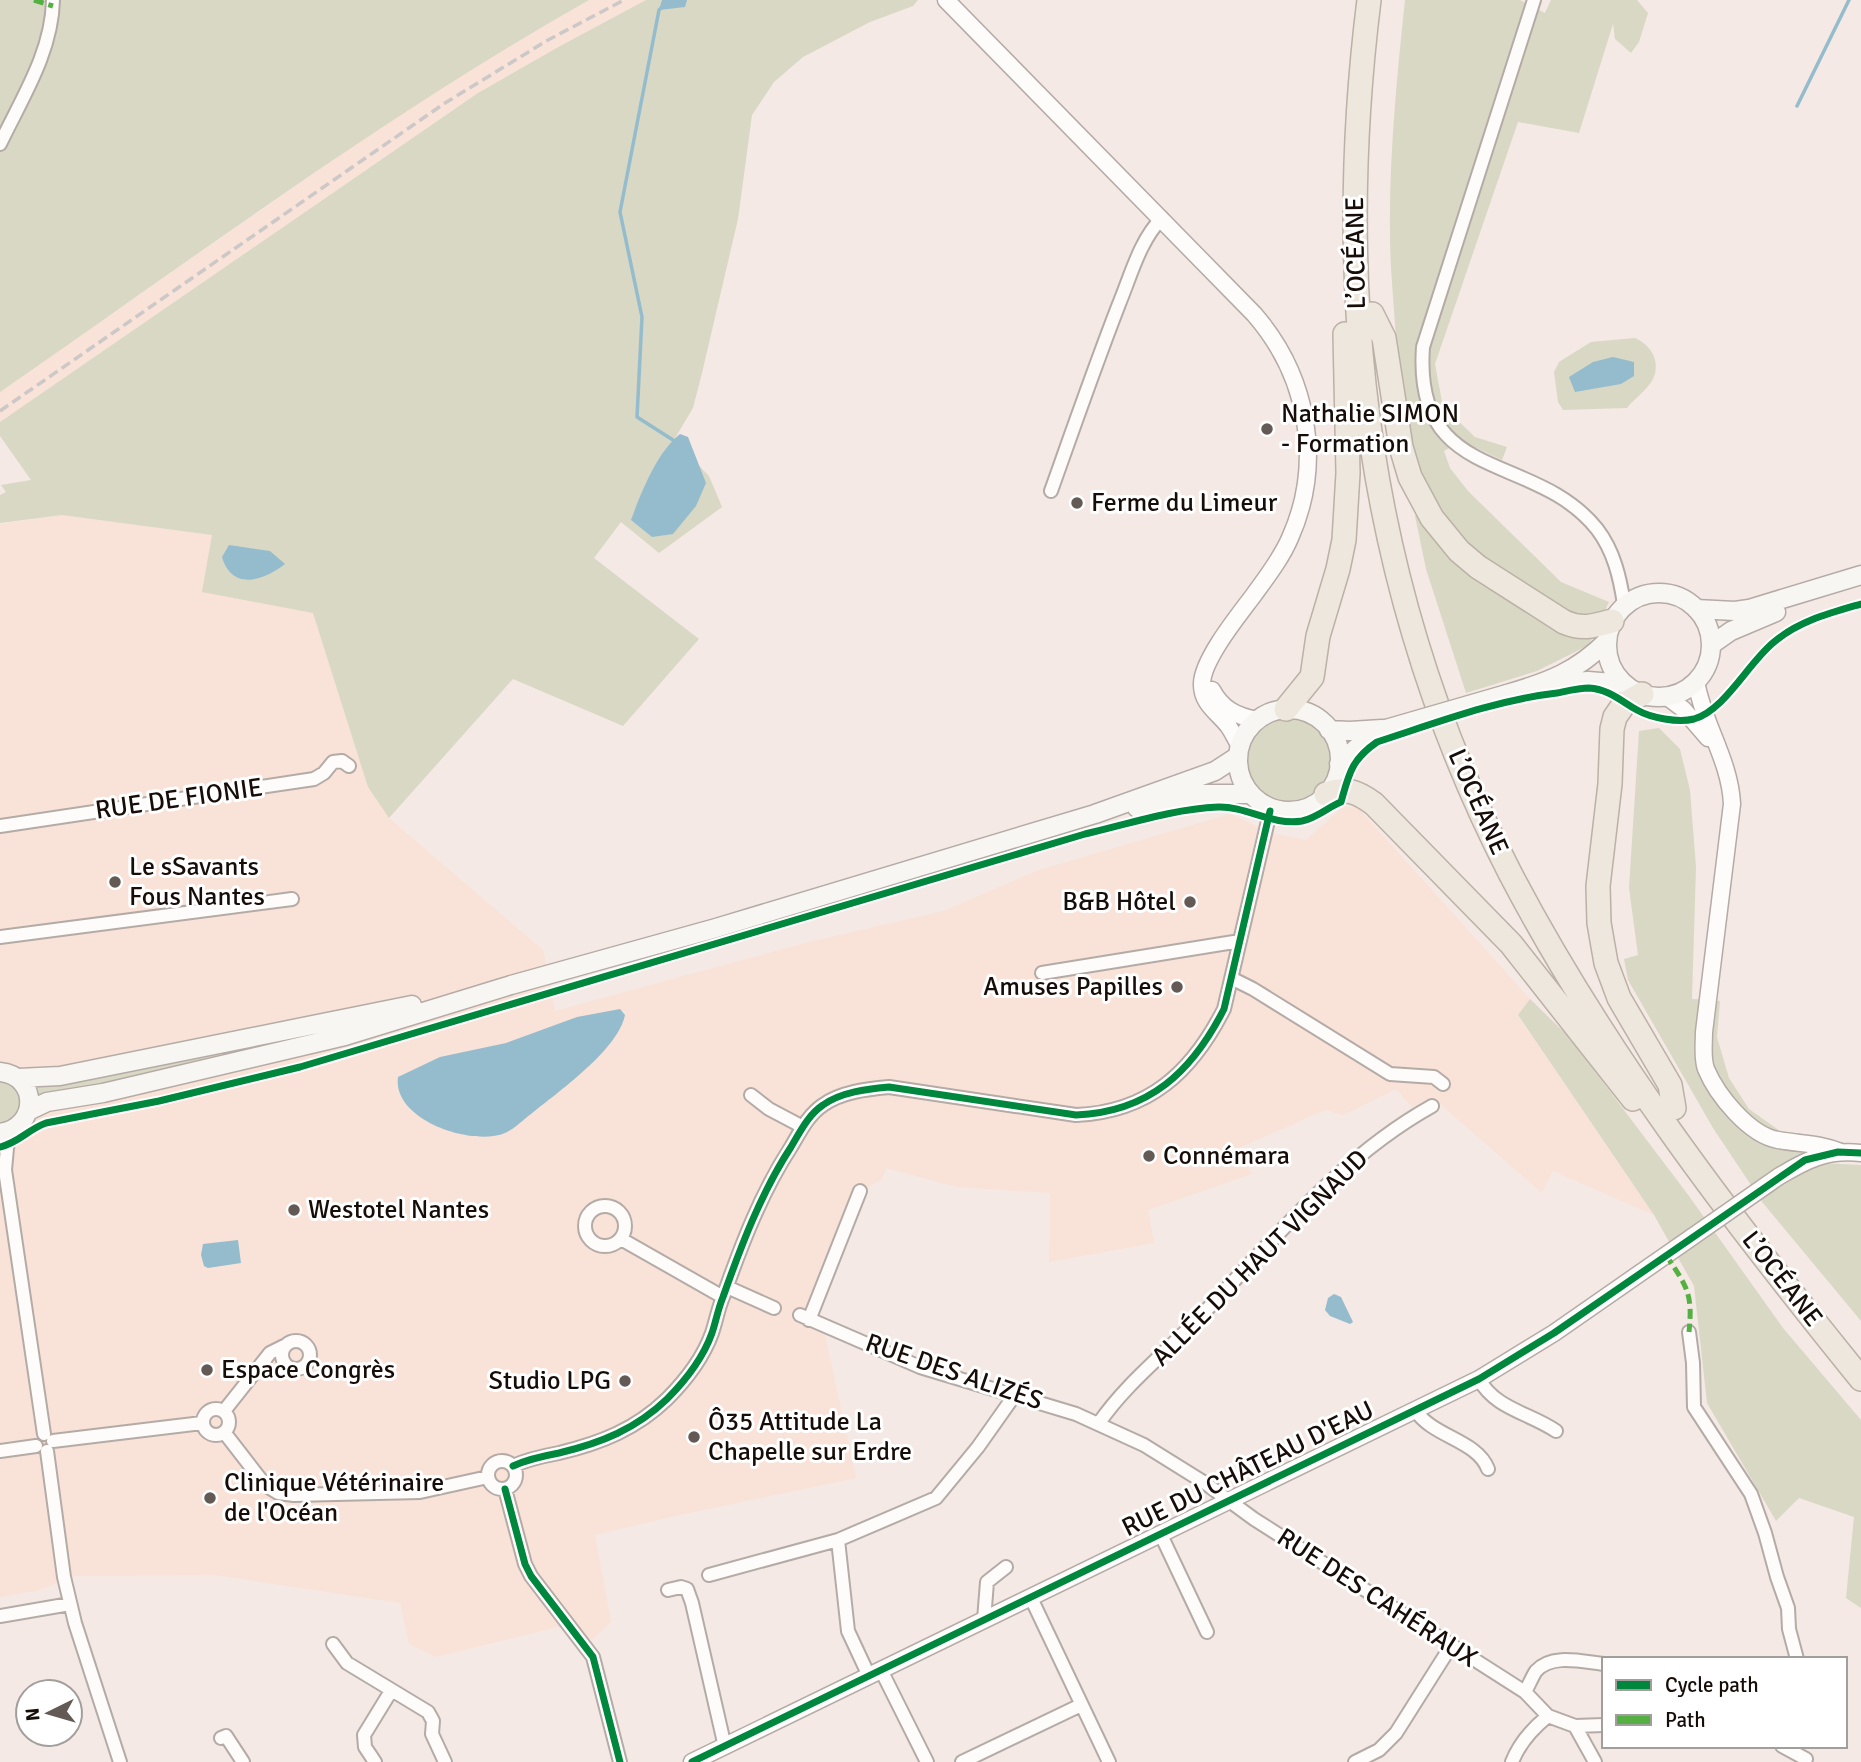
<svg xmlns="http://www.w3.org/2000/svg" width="1861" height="1762" font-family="Signika,sans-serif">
  <rect width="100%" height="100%" fill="#f4e9e4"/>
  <path fill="#f9e2d7" d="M589 0H646L562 45 478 93 0 422V392L389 121 464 73Z
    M62 515 212 535 203 592 313 612 368 787 389 818 543 950 555 1011 809 942 944 911 1036 871 1230 814 1274 834 1306 840 1344 806 1358 808 1530 999 1518 1016 1654 1215 1553 1171 1542 1193 1432 1097 1412 1107 1396 1089 1343 1115 1325 1110 1239 1148 1252 1174 1148 1210 1154 1243 1049 1262 1050 1193 957 1187 886 1168 881 1180 868 1187 856 1182 805 1324 824 1330 856 1478 675 1516 595 1535 611 1622 592 1640 557 1627 436 1657 409 1644 400 1603 215 1575 75 1576 40 1590 0 1597V524Z"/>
  <path fill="#d8d8c4" d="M0 0H589C384 116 194 258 0 392Z
    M646 0H918L913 6 870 22 803 57 774 82 752 115 738 219 702 373 693 408 674 440 709 476 722 507 659 553 621 522 594 558 699 639 623 726 513 679 389 818 368 787 313 613 202 592 212 535 62 515 0 523V495L6 492 1 485 31 480 0 436V422L478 93 562 45Z
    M1405 0H1520L1545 13 1551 0H1637L1648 13 1639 42 1631 53 1615 39 1613 24 1579 133 1518 122 1435 364 1442 402 1451 414 1475 437 1507 447 1502 460 1462 441 1444 451 1450 468 1468 491 1561 582 1609 602 1589 645 1537 671 1466 693 1426 569 1415 516 1431 494C1405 441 1399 382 1395 324 1393 294 1390 264 1390 234 1389 158 1397 75 1405 0Z
    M1635 338C1651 345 1661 361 1653 379 1648 389 1634 399 1627 408L1563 410 1558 402 1554 372 1559 362 1591 342Z
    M1245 760a43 43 0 1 1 86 0a43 43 0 1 1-86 0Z
    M1659 728 1680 749 1690 790 1696 867 1692 999 1720 1001 1717 1037 1729 1078 1749 1109 1780 1131 1803 1134 1820 1163 1861 1165V1321L1763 1203 1713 1128 1628 980 1624 959 1638 955 1629 888 1639 731Z
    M1530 999 1568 1036 1689 1196 1783 1328 1861 1420V1608L1846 1598 1854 1517 1799 1498 1776 1521 1707 1403 1694 1286 1654 1215 1518 1015Z
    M388 1019 35 1103 29 1084Z
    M0 1080 13 1085C28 1103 20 1117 0 1125Z"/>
  <path fill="#94bccd" d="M662 0H687L685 7 659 10Z
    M1613 357 1634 362V376L1621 384 1575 392 1569 377 1593 362Z
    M680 434 688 437 706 483 696 506 673 534 652 537 631 520C641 493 657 452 680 434Z
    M229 545 270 551 285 564C263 581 232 591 222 557Z
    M620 1009 625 1015C618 1050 558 1092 531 1114 523 1120 514 1129 505 1133 472 1147 392 1120 398 1077L440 1057 506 1043 577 1017Z
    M238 1240 241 1263 208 1268 204 1266 201 1255 203 1244Z
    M1334 1294 1341 1297 1353 1322 1350 1324 1330 1316 1325 1310 1328 1298Z"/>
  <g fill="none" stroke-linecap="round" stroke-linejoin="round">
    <path stroke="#94bccd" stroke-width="3.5" d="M662 7 659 10 620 212 642 317 637 417 673 440
      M1797 106 1849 0"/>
    <defs>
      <path id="minor" d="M1534 0 1423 347C1413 486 1534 450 1597 529 1614 551 1620 578 1624 604
        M0 144C22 98 52 52 53 0
        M1051 491C1073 429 1095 366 1119 304 1131 275 1140 240 1162 218
        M0 826 314 779 324 773 333 762 342 761 349 766
        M0 937 292 899
        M1042 973 1240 941
        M1233 979 1253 989 1390 1074 1434 1077 1443 1084
        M751 1095 769 1109 803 1127
        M11 1130 7 1148 5 1170 44 1434
        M585 1226a20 20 0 1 1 40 0a20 20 0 1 1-40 0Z
        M621 1239 723 1297
        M727 1287 774 1308
        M800 1315 920 1367 1076 1414 1144 1445 1205 1483 1254 1519 1525 1692 1548 1716 1575 1726 1595 1762
        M809 1320 860 1191
        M1689 1332 1693 1363 1694 1407 1751 1494 1765 1533 1777 1577 1788 1608 1789 1629 1797 1659
        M282 1355a14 14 0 1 1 28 0a14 14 0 1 1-28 0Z
        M1479 1379C1495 1409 1530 1413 1556 1431
        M203 1422a13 13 0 1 1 26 0a13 13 0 1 1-26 0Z
        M224 1411 270 1353 284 1346
        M1416 1411C1433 1437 1477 1440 1488 1469
        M1099 1423C1125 1385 1163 1355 1195 1322 1270 1245 1337 1159 1432 1106
        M224 1432 265 1485 278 1493 294 1495 420 1492 488 1477
        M53 1441 202 1423
        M0 1451 36 1446
        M47 1451 64 1577 75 1623 120 1762
        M488 1475a14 14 0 1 1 28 0a14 14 0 1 1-28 0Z
        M513 1466C528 1459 543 1456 559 1453 601 1443 636 1429 667 1399 686 1380 703 1358 712 1333 716 1321 718 1309 723 1297 741 1246 761 1193 791 1147 800 1132 808 1115 823 1105 841 1092 867 1089 889 1087L1076 1115C1149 1112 1192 1072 1224 1009L1271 808
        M505 1489 525 1564 531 1576 593 1657 620 1762
        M1161 1535 1207 1632
        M838 1540 848 1631 869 1676
        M709 1575 838 1540 936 1498 978 1447 1014 1396
        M668 1590 681 1587 687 1589 692 1603 725 1747
        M1031 1598 1109 1762
        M0 1616 70 1604
        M984 1620 987 1582 1006 1567
        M333 1644 347 1663 428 1712 433 1721 432 1734 445 1762
        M881 1670 927 1762
        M1525 1692C1529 1685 1532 1677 1536 1671 1552 1653 1583 1662 1604 1664
        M1575 1726 1604 1725
        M221 1738 226 1736 243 1762
        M1782 1746 1806 1759
        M375 1762 365 1747 364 1735 391 1691
        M962 1762 1081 1705
        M1355 1762 1379 1750 1396 1733 1451 1646
        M1512 1762C1519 1744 1533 1728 1548 1716"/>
      <path id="tertiary" d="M946 0 1254 314C1308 376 1324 462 1290 538 1281 559 1266 578 1253 596 1238 616 1203 659 1202 683 1201 704 1219 713 1229 727 1233 733 1236 740 1240 746
        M1696 681C1703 724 1730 760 1732 804L1704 1032C1704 1044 1702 1058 1706 1069 1717 1095 1749 1135 1778 1140 1800 1144 1820 1143 1841 1152
        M1212 690C1222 709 1236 716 1257 720
        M1666 696 1683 709 1708 738
        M1778 1177C1806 1160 1827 1149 1861 1153
        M692 1762 1479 1379 1554 1333 1692 1237"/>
      <path id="secondary" d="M1607 645a52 52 0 1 1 104 0a52 52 0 1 1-104 0Z
        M1696 609 1735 611 1749 609 1861 575
        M1711 645 1731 631 1776 612
        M1551 684 1588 681 1625 684
        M1507 694C1548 682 1576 672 1607 641
        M1238 760a51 51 0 1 1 102 0a51 51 0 1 1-102 0Z
        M1329 730 1350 731 1382 729
        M1339 764 1360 745 1386 729
        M1137 808 1202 794H1251
        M0 1072C39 1076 39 1127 0 1133
        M18 1078 60 1076 412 1005
        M28 1111 47 1102 103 1093 345 1036 511 985 716 928 1095 814 1215 771 1238 756"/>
      <path id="motorway" d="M1369 0C1331 304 1369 599 1510 873 1605 1055 1732 1220 1861 1379
        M1372 314 1384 338 1401 447 1410 477 1432 518 1459 551 1478 567 1564 622C1582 630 1594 626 1612 621
        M1642 694 1624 704 1615 717 1612 729 1610 784 1598 886 1599 923 1606 963 1619 998 1670 1085 1674 1108
        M1286 709 1312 677 1318 636 1338 569 1344 540 1348 473 1345 334
        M1326 794C1346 787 1358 792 1374 804L1511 944 1633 1099"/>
    </defs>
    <use href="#minor" stroke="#b5aba6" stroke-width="16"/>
    <use href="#tertiary" stroke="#b5aba6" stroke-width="19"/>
    <use href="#secondary" stroke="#b5aba6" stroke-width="21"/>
    <use href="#motorway" stroke="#bcb1a6" stroke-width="26"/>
    <use href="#minor" stroke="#fdfcfb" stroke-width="12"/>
    <use href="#tertiary" stroke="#fdfcfb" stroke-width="16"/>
    <use href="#secondary" stroke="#f8f6f2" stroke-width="18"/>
    <use href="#motorway" stroke="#ede7de" stroke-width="23"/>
    <path stroke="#cbc8c7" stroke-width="3.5" stroke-dasharray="10 5" stroke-linecap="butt" d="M0 411 445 103 548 40 624 0"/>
    <defs>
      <path id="tertiary-bridge" d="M1692 1237 1778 1177"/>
      <path id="secondary-bridge" d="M1386 729 1507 694"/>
    </defs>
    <use href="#tertiary-bridge" stroke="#b5aba6" stroke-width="19" stroke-linecap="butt"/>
    <use href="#secondary-bridge" stroke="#b5aba6" stroke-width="21" stroke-linecap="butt"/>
    <use href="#tertiary-bridge" stroke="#fdfcfb" stroke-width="16"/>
    <use href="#secondary-bridge" stroke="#f8f6f2" stroke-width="18"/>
    <path stroke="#55b044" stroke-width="5" stroke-dasharray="10 5" stroke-linecap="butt" d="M34 0 53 6
      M1666 1255C1687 1287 1693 1293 1689 1332"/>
    <defs>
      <path id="cycleway" d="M0 1147C20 1142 27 1130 46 1123L159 1101 300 1067 1085 834C1128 824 1173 809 1218 807 1247 806 1272 826 1302 821 1317 818 1328 807 1341 802 1349 774 1351 760 1377 742 1436 723 1496 700 1557 693 1567 691 1579 688 1589 688 1608 689 1621 701 1637 710 1651 718 1678 723 1694 719 1725 710 1748 663 1774 642 1799 621 1830 613 1861 604
        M513 1466C528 1459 543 1456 559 1453 601 1443 636 1429 667 1399 686 1380 703 1358 712 1333 716 1321 718 1309 723 1297 741 1246 761 1193 791 1147 800 1132 808 1115 823 1105 841 1092 867 1089 889 1087L1076 1115C1149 1112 1192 1072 1224 1009L1270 811
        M505 1489 525 1564 531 1576 593 1657 620 1762
        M692 1762 1479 1379 1554 1333 1805 1160 1838 1152 1861 1153"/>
    </defs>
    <use href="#cycleway" stroke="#fff" stroke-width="11"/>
    <use href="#cycleway" stroke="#00873e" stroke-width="7"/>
  </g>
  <g fill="#645a55" stroke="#fff" stroke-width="2.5">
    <circle cx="1267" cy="429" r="7"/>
    <circle cx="1077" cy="503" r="7"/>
    <circle cx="115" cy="882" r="7"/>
    <circle cx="1190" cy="902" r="7"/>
    <circle cx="1177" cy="987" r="7"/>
    <circle cx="1149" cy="1156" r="7"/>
    <circle cx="294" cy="1210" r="7"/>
    <circle cx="207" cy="1370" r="7"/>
    <circle cx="625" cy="1381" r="7"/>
    <circle cx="694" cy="1437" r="7"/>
    <circle cx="210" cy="1498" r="7"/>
  </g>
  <g text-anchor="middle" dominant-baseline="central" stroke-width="6" stroke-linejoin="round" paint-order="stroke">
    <g font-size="26" fill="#170d08" stroke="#fff">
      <text transform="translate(1356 253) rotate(-91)">L’OCÉANE</text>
      <text transform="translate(179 799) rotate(-8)">RUE DE FIONIE</text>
      <text transform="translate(1478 802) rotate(66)">L’OCÉANE</text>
      <text transform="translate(1260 1258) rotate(-45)">ALLÉE DU HAUT VIGNAUD</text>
      <text transform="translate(1782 1279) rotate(52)">L’OCÉANE</text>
      <text transform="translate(954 1372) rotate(19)">RUE DES ALIZÉS</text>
      <text transform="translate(1248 1469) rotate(-26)">RUE DU CHÂTEAU D'EAU</text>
      <text transform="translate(1377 1598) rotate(33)">RUE DES CAHÉRAUX</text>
    </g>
    <g font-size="26" fill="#170d08" stroke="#fff" text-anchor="start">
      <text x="1281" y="414">Nathalie SIMON<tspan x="1281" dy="30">- Formation</tspan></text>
      <text x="1091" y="503">Ferme du Limeur</text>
      <text x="129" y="867">Le sSavants<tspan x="129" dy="30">Fous Nantes</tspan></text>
      <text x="1176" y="902" text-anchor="end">B&amp;B Hôtel</text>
      <text x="1163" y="987" text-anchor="end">Amuses Papilles</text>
      <text x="1163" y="1156">Connémara</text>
      <text x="308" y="1210">Westotel Nantes</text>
      <text x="221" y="1370">Espace Congrès</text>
      <text x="611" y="1381" text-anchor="end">Studio LPG</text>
      <text x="708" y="1422">Ô35 Attitude La<tspan x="708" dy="30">Chapelle sur Erdre</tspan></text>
      <text x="224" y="1483">Clinique Vétérinaire<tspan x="224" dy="30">de l'Océan</tspan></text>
    </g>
  </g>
  <rect x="1602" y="1657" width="245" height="91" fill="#ffffff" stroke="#a29e9c" stroke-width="2"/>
  <rect x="1616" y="1680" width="35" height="10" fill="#00873e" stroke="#a29e9c" stroke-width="2"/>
  <text x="1665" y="1692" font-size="21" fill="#170d08">Cycle path</text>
  <rect x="1616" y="1715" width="35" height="10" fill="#55b044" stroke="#a29e9c" stroke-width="2"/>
  <text x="1665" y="1727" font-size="21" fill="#170d08">Path</text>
  <g transform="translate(49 1713) rotate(265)"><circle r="33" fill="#ffffff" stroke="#a29e9c" stroke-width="2"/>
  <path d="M0-5L12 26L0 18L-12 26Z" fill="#645a55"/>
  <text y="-10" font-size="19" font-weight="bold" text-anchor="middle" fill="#170d08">N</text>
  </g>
</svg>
